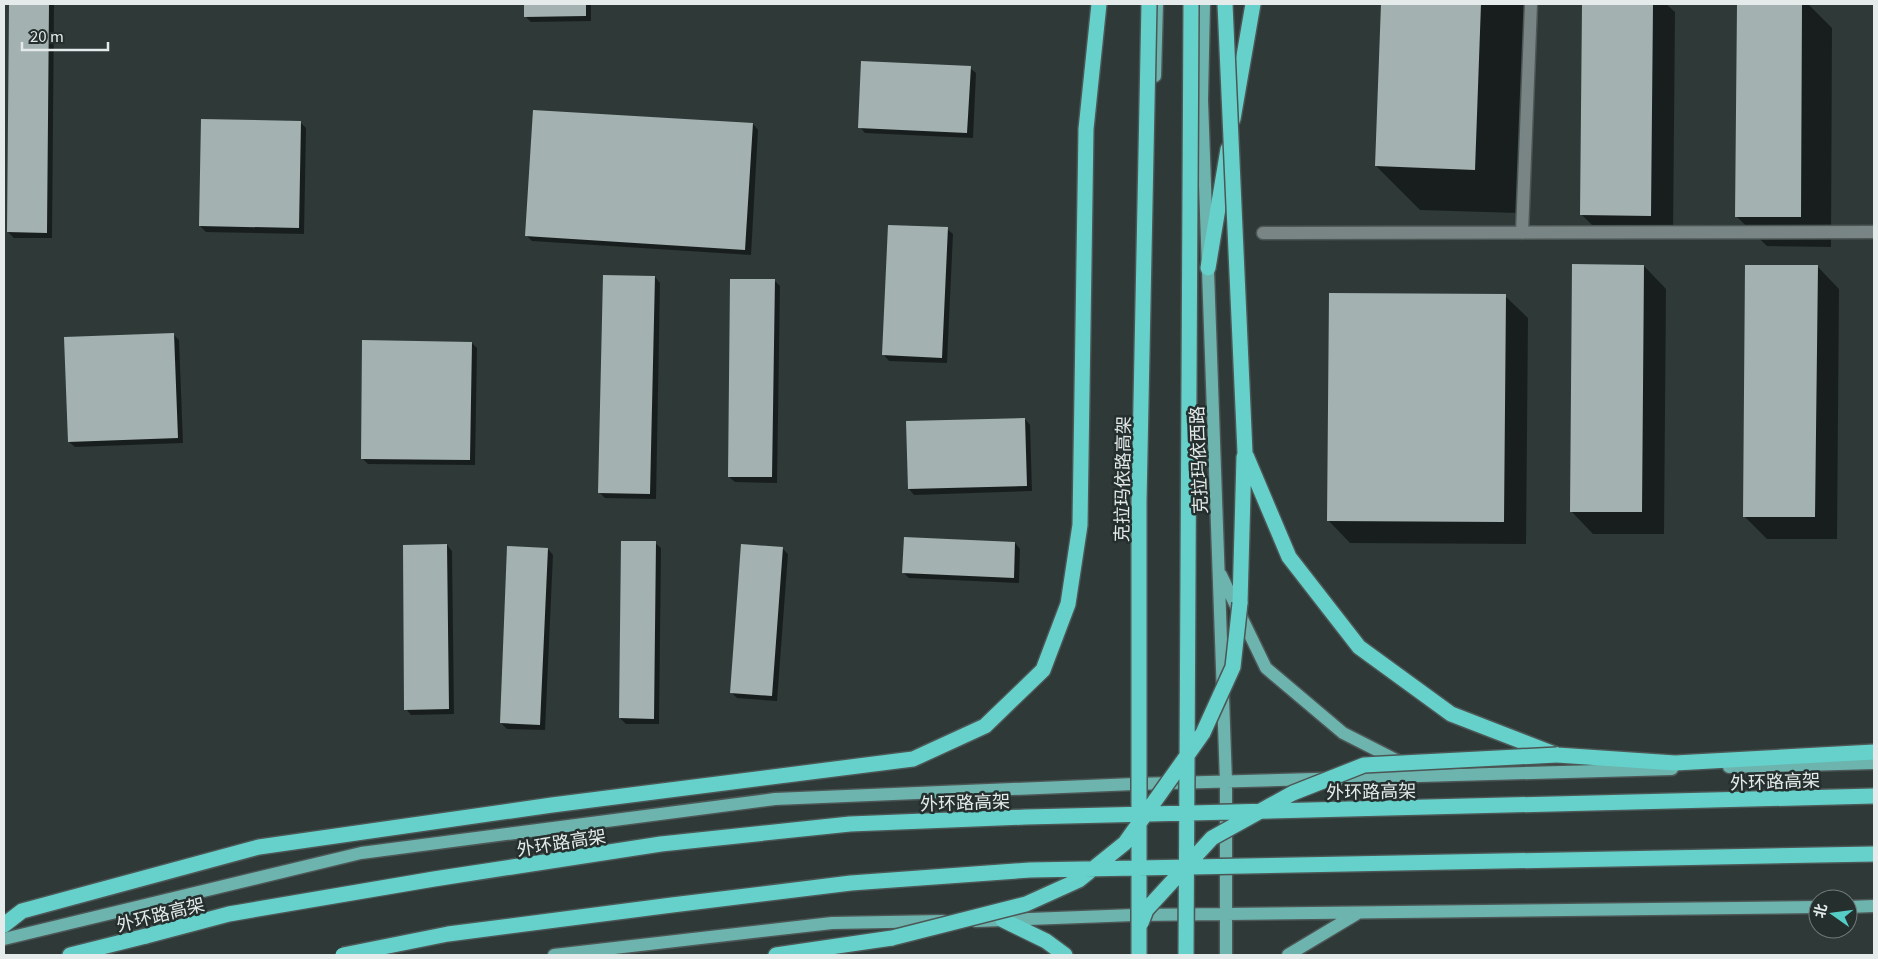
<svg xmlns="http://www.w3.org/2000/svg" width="1878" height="959" font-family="Georgia,'Noto Sans SC',serif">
  <rect width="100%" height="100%" fill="#2e3938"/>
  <path fill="#0007" d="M10 4H54L52 238H14L8 232Z
    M525 4H591V21L531 22 526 17Z
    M1382 4H1526L1518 213 1420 210 1376 166Z
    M1583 4H1666L1675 12 1673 238 1604 237 1582 215Z
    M1738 4H1808L1832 28 1831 247 1767 246 1736 216Z
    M970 68 976 73 973 138 865 133 860 127Z
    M300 122 306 128 304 234 206 232 200 226Z
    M753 124 758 130 751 255 532 241 527 236Z
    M947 229 953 234 947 363 889 361 884 355Z
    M1644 266 1666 289 1664 534H1593L1571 511Z
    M1817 266 1839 289 1837 539H1767L1744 516Z
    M655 277 660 283 656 499 605 498 599 492Z
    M774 280 780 286 777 483 735 482 729 477Z
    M1505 296 1528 318 1526 544 1350 543 1328 520Z
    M174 335 179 340 183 443 75 447 69 442Z
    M472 343 477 348 475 465 368 464 362 458Z
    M1025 419 1030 425 1032 491 914 495 909 489Z
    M655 543 661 548 659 724H626L620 718Z
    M1015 543 1020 549 1019 583 909 578 904 573Z
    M447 545 452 551 454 714 411 715 406 709Z
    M548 549 553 555 545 730 507 729 501 723Z
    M783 549 788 554 777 701 737 698 731 692Z"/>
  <path fill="#a3b1b0" d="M9 4H49L47 233 7 232Z
    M524 4H586V16L524 17Z
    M1381 4H1481L1475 170 1375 166Z
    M1582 4H1653L1651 216 1580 215Z
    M1737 4H1802L1801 217H1735Z
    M861 61 971 66 967 133 858 128Z
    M533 110 753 123 745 250 525 236Z
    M201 119 301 121 299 228 199 226Z
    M888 225 948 227 942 358 882 355Z
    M1572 264 1644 265 1642 512H1570Z
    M1745 265H1818L1815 517H1743Z
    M603 275 655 276 650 494 598 493Z
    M730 279H775L772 477H728Z
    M1329 293 1506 294 1504 522 1327 521Z
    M174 333 178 438 68 442 64 337Z
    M362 340 472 342 470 460 361 459Z
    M1025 418 1027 486 908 489 906 421Z
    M904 537 1015 542 1014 578 902 573Z
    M621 541H656L654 719 619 718Z
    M447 544 449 709 404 710 403 545Z
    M741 544 783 547 772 696 730 693Z
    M507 546 548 548 540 725 500 723Z"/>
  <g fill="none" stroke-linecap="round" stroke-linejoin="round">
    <defs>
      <path id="minor" d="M1263 233 1874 232
        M1522 233 1531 4"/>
      <path id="major" d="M1204 4 1202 100 1226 782V955
        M1155 76 1157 4
        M1221 575 1266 668 1343 733 1404 764
        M1729 767 1874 763
        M1848 907 1874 906
        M976 921 1134 915 1818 907
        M4 939 361 853 775 799 1134 784 1672 769
        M554 955 832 923 943 921
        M1288 955 1358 913"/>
      <path id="highway" d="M1233 119 1253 4
        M1208 268 1228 149
        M1245 453 1289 557 1359 647 1451 714 1557 755 1675 763 1874 752
        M1240 603 1244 457
        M1003 920 1046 941 1065 955
        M4 925 22 911 259 847 552 805 913 759 985 726 1043 670 1068 604 1080 525 1086 129 1099 4
        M70 955 146 936
        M776 955 892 938"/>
    </defs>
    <use href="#minor" stroke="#4c5655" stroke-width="15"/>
    <use href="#major" stroke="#4c5655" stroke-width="15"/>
    <use href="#highway" stroke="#4c5655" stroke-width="18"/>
    <use href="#minor" stroke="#788584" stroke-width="12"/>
    <use href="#major" stroke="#6db3ae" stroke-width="12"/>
    <use href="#highway" stroke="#65d1ca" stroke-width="15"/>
    <defs>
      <path id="highway-bridge" d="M1225 4 1245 453
        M1141 923 1146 910 1212 838 1293 793 1364 765 1557 755
        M146 936 229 914 434 879 661 844 850 824 1026 817 1874 796
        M892 938 1026 904 1079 880 1125 843 1203 733 1233 667 1240 603
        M343 955 448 934 672 905 851 883 1030 870 1874 854
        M1139 955V502L1149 4
        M1186 955 1191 4"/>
    </defs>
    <use href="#highway-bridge" stroke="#4c5655" stroke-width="18" stroke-linecap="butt"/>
    <use href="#highway-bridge" stroke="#65d1ca" stroke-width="15"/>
  </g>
  <g text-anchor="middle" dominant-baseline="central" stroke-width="5" stroke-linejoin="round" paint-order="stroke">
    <g font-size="18" fill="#e4ebea" stroke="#242f2e">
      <text transform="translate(1197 460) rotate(-92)">克拉玛依西路</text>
      <text transform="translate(1121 479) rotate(-89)">克拉玛依路高架</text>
      <text transform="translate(1775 780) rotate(-2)">外环路高架</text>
      <text transform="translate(1371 790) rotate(-1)">外环路高架</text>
      <text transform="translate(965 801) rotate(-2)">外环路高架</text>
      <text transform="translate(561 841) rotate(-9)">外环路高架</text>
      <text transform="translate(160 913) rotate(-14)">外环路高架</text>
    </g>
  </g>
  <rect width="1878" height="959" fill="none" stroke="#e4ebea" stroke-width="10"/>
  <g transform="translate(1833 914) rotate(284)"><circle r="24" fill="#242f2e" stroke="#717a79"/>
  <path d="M0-4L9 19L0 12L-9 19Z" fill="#55cdc6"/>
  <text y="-8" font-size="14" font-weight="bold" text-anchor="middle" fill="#e4ebea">北</text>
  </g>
  <path d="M22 42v8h86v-8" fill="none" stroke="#e4ebea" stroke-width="2.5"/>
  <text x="30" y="42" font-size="15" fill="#e4ebea" stroke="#242f2e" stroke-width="4" paint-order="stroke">20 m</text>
</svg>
